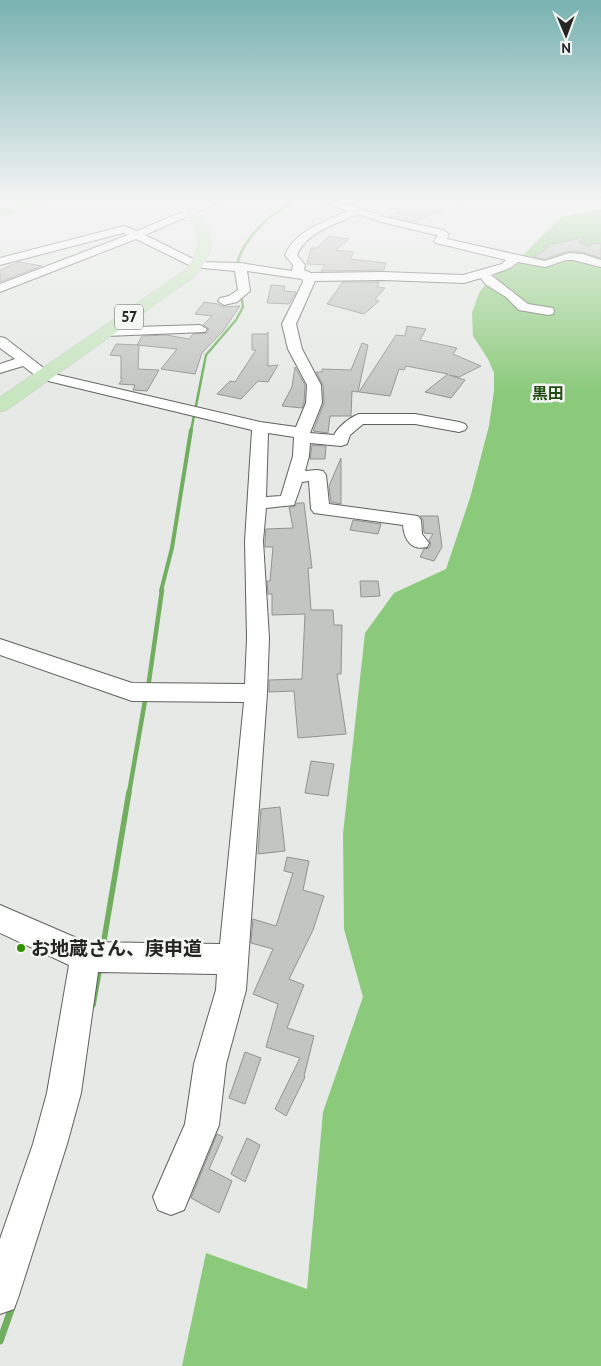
<svg xmlns="http://www.w3.org/2000/svg" width="601" height="1366" font-family="Cabin,'Noto Sans JP',sans-serif">
  <rect width="100%" height="100%" fill="#e6e9e6"/>
  <path fill="#8bca7a" d="M601 209V1366H182L206 1253 307 1289 323 1112 363 997 344 929 343 834 365 633 394 593 446 569 470 498 489 426 494 391V373L488 359 473 336 472 313 479 293 490 278 516 262 561 217Z"/>
  <g fill="none" stroke-linecap="round" stroke-linejoin="round">
    <path stroke="#71ae5f" stroke-width="2.5" d="M237 266C239 248 259 225 273 215 279 210 286 207 293 202
      M191 431 206 355 236 320 243 307 241 294"/>
    <path stroke="#71ae5f" stroke-width="4" d="M161 591 172 548 191 430"/>
    <path stroke="#71ae5f" stroke-width="4.5" d="M148 688 162 590
      M129 793 146 695"/>
    <path stroke="#71ae5f" stroke-width="5.5" d="M103 946 129 792
      M93 1005 100 966"/>
    <path stroke="#71ae5f" stroke-width="7" d="M0 1341 12 1307"/>
  </g>
  <path fill="#c3c5c2" stroke="#919391" d="M386 202H461V203L413 222 389 216 401 210 385 205Z
    M329 236 349 239 336 250 354 252 350 259 386 263 384 270 321 271 325 265 307 264 311 248H317Z
    M585 237 579 242 587 246 595 243 601 244V258L583 252 569 251 545 259 534 257 549 247 543 246Z
    M19 262 42 266 0 282V270Z
    M343 282H379L377 287 385 288 375 299 379 301 364 314 327 304Z
    M271 285 285 286 284 291 296 292 289 304 267 303Z
    M204 302 218 304 224 307 240 306 223 331 202 353 195 374 161 369 177 349 137 345 142 336 166 335 189 339 193 334 207 333 209 329 203 325 212 316 195 314Z
    M407 326 426 329 420 340 457 348 453 354 481 366 459 377 449 375 465 380 451 398 425 392 448 374 406 366 404 370 399 369 390 396 359 392 396 335 405 336Z
    M268 332V366L278 365 268 382 258 381 241 399 217 394 230 381 235 382 256 350H252V334H267Z
    M362 343 368 345 358 392 352 391 351 416H330L328 433 313 431 324 403 323 385 316 372H322V369L351 370Z
    M116 344 139 345 138 369 159 370 147 391 133 390 135 385 119 384 122 379H121V356L110 355Z
    M295 367 305 385 304 403 302 408 282 406 292 387Z
    M312 445 326 446 325 459H310Z
    M341 458V504L331 502 329 486Z
    M297 503H304L312 568H308L311 610H333L334 625H342L341 674H337L346 734 298 738 294 691 269 692V680L302 679 305 614 272 615V594H268L267 581H270L273 547H265V541L266 529 293 528 289 507H294Z
    M420 516H438L442 547 434 561 420 557 424 549 429 548 431 544 429 540 433 534 424 533 423 520Z
    M353 520 381 524 378 534 350 530Z
    M360 581H378L380 596 361 597Z
    M311 761 334 764 328 796 305 793Z
    M280 807 285 851 258 854 261 809Z
    M287 857 309 861 303 890 324 896 313 930 289 979 304 985 287 1028 314 1036 304 1076 305 1077 286 1116 275 1109 300 1058 266 1047 278 1004 253 994 273 949 251 943 253 919 276 926 293 873 284 871Z
    M245 1052 261 1058 245 1104 229 1098Z
    M217 1134 223 1137 209 1169 232 1181 219 1213 191 1198Z
    M247 1138 260 1145 245 1182 231 1174Z"/>
  <g fill="none" stroke-linecap="round" stroke-linejoin="round">
    <defs>
      <path id="minor" d="M206 202H220L145 235 199 262 240 263 292 271 293 265 285 255C296 230 325 221 348 211L324 202H340L388 218 443 230 449 234 447 239 545 261 569 253 583 254 601 260V267L573 260H566L545 267 518 262 510 268 491 275 528 304 553 308 554 311 553 314 548 315 519 310 506 297 485 284 481 278 464 283 383 280 315 281 296 324 302 349 321 385 322 403 310 433 334 435C338 427 350 417 359 414H415L459 422 465 424 467 427 465 430 459 432 415 424H363L350 435 347 444 341 446 310 443 309 456 305 471 317 470 323 471 326 475 329 504 418 516 421 520 422 534 429 543 427 547C411 551 404 539 403 525L314 513 311 509 309 481 302 482 294 505 266 508 263 541 269 638 267 693 246 990 226 1064 219 1125 184 1210 171 1215 158 1210 153 1197 185 1124 194 1064 216 990 217 974 98 972 81 1093 67 1144 19 1295 14 1309 0 1314V1239L33 1144 47 1093 69 965 0 933V905L86 942 220 944 244 702 132 701 0 655V639L132 683 245 684 247 638 245 541 252 430 40 379 23 366 0 373V364L15 359 0 348V337L5 338 50 373 260 422 296 427 306 403 307 385 288 349 282 324 303 282 302 279 247 271 250 291 237 302 224 305 218 301 220 298 229 296 238 290 235 271 193 267 136 239 0 292V284L128 235 123 233 0 265V258L124 226 137 231ZM359 214 381 222 436 235H438L434 241 436 243 506 260 502 264 463 275 383 272 311 273 304 270 305 265 297 255C306 232 338 223 359 214ZM268 433 294 437 293 456 281 496 266 497Z
        M200 325 207 329 205 332 106 336 99 332 106 328Z"/>
      <path id="major" d="M179 202H191C213 235 221 244 194 277L7 410 0 412V397L184 271C208 243 196 230 179 202Z"/>
      <path id="highway" d="M23 202H44L42 205 0 216V208Z"/>
    </defs>
    <use href="#minor" stroke="#5f615e" stroke-width="2"/>
    <use href="#major" stroke="#c6c6c6" stroke-width="1"/>
    <use href="#highway" stroke="#c6c6c6" stroke-width="1"/>
    <use href="#minor" fill="#fff" fill-rule="evenodd"/>
    <use href="#major" fill="#c7e5bf" fill-rule="evenodd"/>
    <use href="#highway" fill="#a2d395" fill-rule="evenodd"/>
  </g>
  <linearGradient id="sky" x2="0" y2="1"><stop stop-color="#78b2b1"/><stop offset="0.51" stop-color="#f4f5f4"/><stop offset="1" stop-color="#f4f5f4" stop-opacity="0"/></linearGradient>
  <rect width="601" height="393" fill="url(#sky)"/>
  <circle fill="#318f00" stroke="#f4f6f3" stroke-width="2" cx="21" cy="948" r="5"/>
  <g text-anchor="middle" dominant-baseline="central" stroke-width="5" stroke-linejoin="round" paint-order="stroke">
    <rect fill="#f4f6f3" stroke="#636462" stroke-width="1" x="115" y="304.5" width="28" height="25" rx="4"/>
    <g font-size="15" font-weight="bold" fill="#252524">
      <text x="129" y="317">57</text>
    </g>
    <g font-size="16" font-weight="bold" fill="#204c12" stroke="#f4f6f3">
      <text x="548" y="393">黒田</text>
    </g>
    <g font-size="19" font-weight="bold" fill="#252524" stroke="#f4f6f3" text-anchor="start">
      <text x="31" y="948">お地蔵さん、庚申道</text>
    </g>
  </g>
  <g transform="translate(566 35) rotate(179)" stroke="#f4f6f3" stroke-width="4" paint-order="stroke">
  <path d="M0-4L9 19L0 12L-9 19Z" fill="#252524"/>
  <text y="-8" font-size="14" font-weight="bold" text-anchor="middle" fill="#252524">N</text>
  </g>
</svg>
